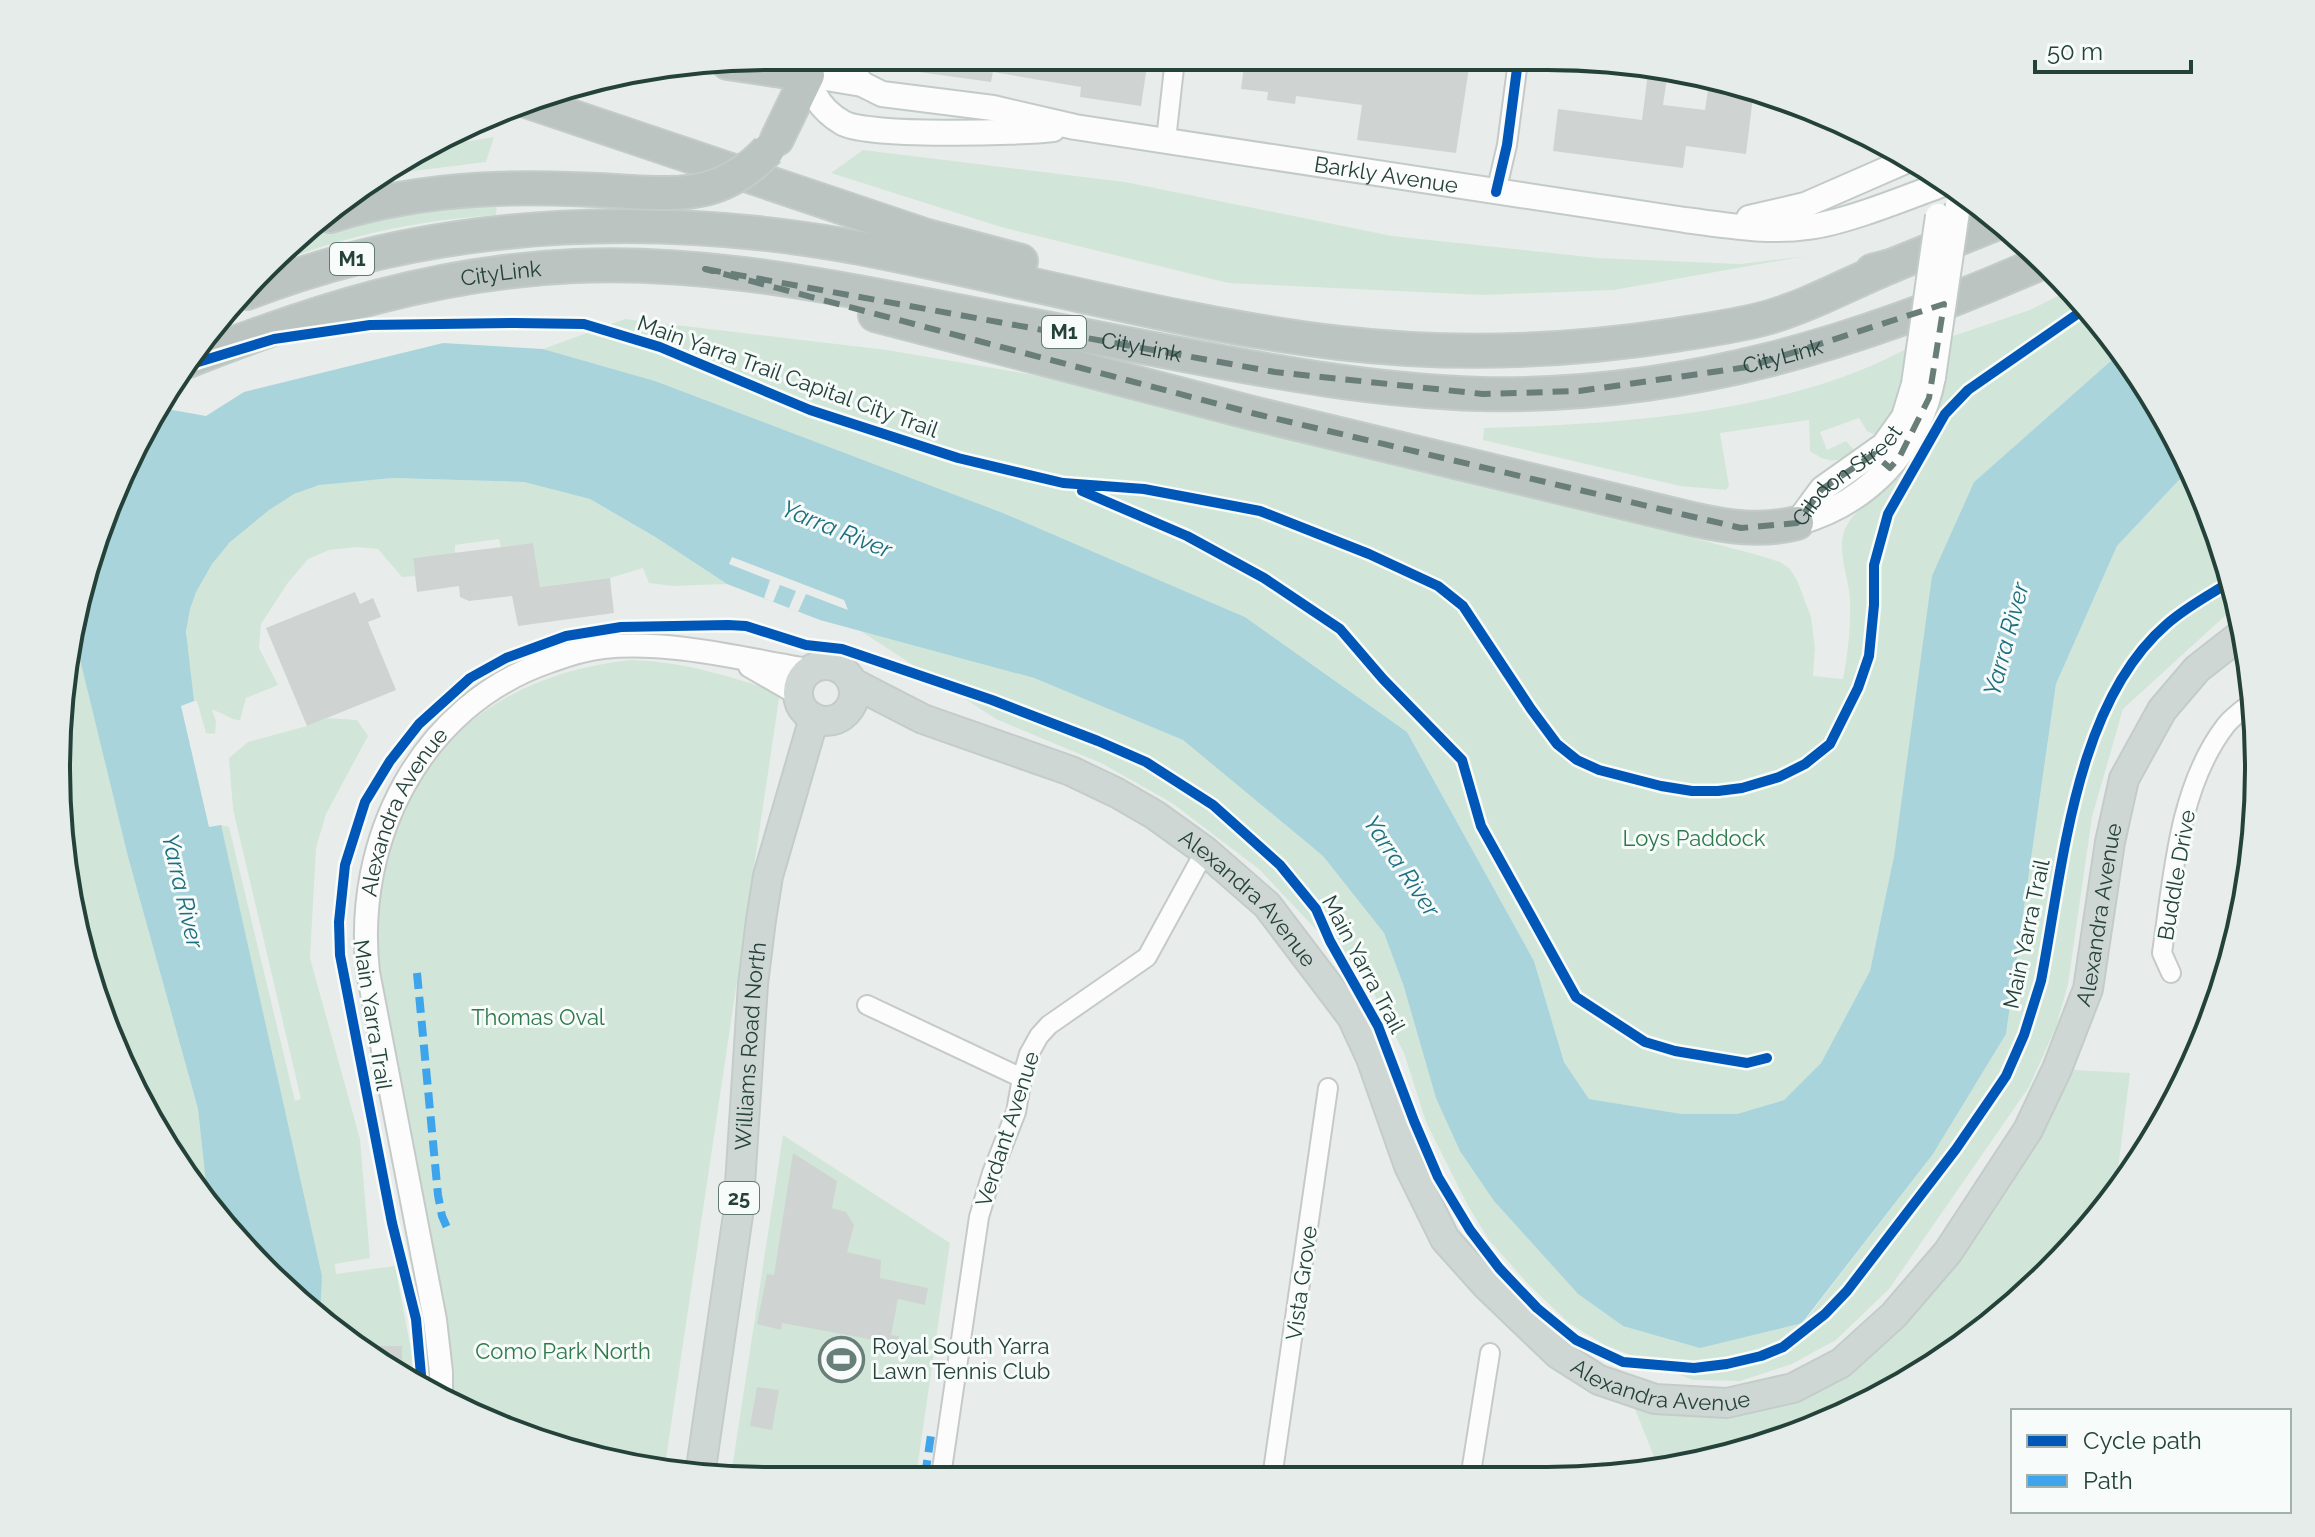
<svg xmlns="http://www.w3.org/2000/svg" width="2315" height="1537" font-family="Raleway,sans-serif">
  <rect width="100%" height="100%" fill="#e8edeb"/>
  <path fill="#d1e6d8" d="M494 137 486 162 373 176 433 147Z
    M863 150 1125 182 1392 236 1598 258 1740 264 1806 256 1614 290 1483 295 1228 283 1001 227 831 173Z
    M497 203 496 215C424 220 350 234 282 261L308 236 344 224 460 205Z
    M2070 290 2112 335 2122 351 1974 482 1933 576 1894 856 1870 971 1821 1063 1784 1100 1737 1114H1682L1589 1099 1564 1062 1534 961 1407 732 1245 617 1003 513 655 381 543 349 625 319 887 350 1040 376 1652 527 1754 554 1780 562 1790 569 1797 580 1811 617 1815 648 1813 676 1843 679C1848 654 1851 625 1850 600 1849 576 1835 549 1846 527 1856 506 1883 495 1899 477 1933 436 1944 387 1953 336L2030 310Z
    M1908 348 1900 397 1877 436 1867 431 1859 418 1820 432 1827 450 1846 441 1855 451C1838 464 1827 463 1810 451L1809 420 1720 433 1729 486 1726 490 1680 486 1483 440 1484 428C1621 424 1786 414 1908 348Z
    M2192 470 2235 585 2238 604 2123 709 2092 817 2068 984 2056 1027 2029 1087 1889 1289 1836 1340 1792 1364 1740 1381 1693 1380 1605 1345 1570 1324 1528 1284 1489 1240 1467 1204 1426 1122 1404 1053 1371 988 1260 870 1172 803 1101 763 996 719 856 628 1034 678 1183 740 1323 856 1384 933 1404 987 1494 1201 1578 1294 1623 1326 1803 1323 1933 1154 2006 1034 2056 684 2117 546 2179 480Z
    M393 478 524 482 590 499 657 538 727 584 673 586 649 583 643 568 610 578 540 587 533 544 501 547 499 539 455 545V553L413 558 415 576 402 577 378 549 357 547 329 550 308 559 287 584 261 624 259 648 278 685 246 698 240 720C229 720 223 712 212 710L216 721 215 734 206 733 197 701H194C189 672 182 639 190 609 202 558 268 497 319 485 343 480 369 481 393 478Z
    M76 642 128 857 198 1109 207 1193 152 1125 80 952 58 722Z
    M630 660C688 662 725 676 780 692L664 1472 450 1405 451 1381 378 973C377 952 373 928 375 906 394 762 486 676 630 660Z
    M327 718 357 720 368 736 326 814 316 848 310 958 360 1139 370 1258 335 1264 336 1274 395 1266 412 1355 414 1381 308 1310 209 828 221 825 229 827 295 1101 301 1099 233 809 229 758 248 742 307 726Z
    M2057 1069 2130 1073 2115 1193 2082 1239 1980 1334 1861 1408 1730 1457 1659 1469 1627 1389 1655 1399 1793 1388 1894 1315Z
    M783 1135 950 1243 916 1476 731 1475Z"/>
  <path fill="#a9d4db" d="M443 343 543 349 655 381 1003 513 1245 617 1407 732 1534 961 1564 1062 1589 1099 1682 1114H1737L1784 1100 1821 1063 1870 971 1894 856 1932 576 1974 482 2122 351 2186 454 2192 470 2179 480 2117 546 2056 684 2006 1034 1933 1154 1802 1323 1700 1348 1623 1326 1578 1294 1494 1201 1460 1151 1436 1098 1404 987 1384 933 1323 856 1183 740 1034 678 820 620 727 584 657 538 590 499 524 482 393 478 319 485 294 494 269 510 230 542 212 564 196 592 190 609 186 632 194 701 181 706 209 827 221 825 322 1276 320 1318 298 1304 207 1193 198 1109 128 857 76 643 110 496 161 408 206 416 244 392Z"/>
  <path fill="#e8edeb" d="M732 557 844 600 848 610 806 594 798 612 789 608 796 591 780 585 773 602 764 598 770 580 729 564Z"/>
  <path fill="#cfd4d2" d="M884 57H959L1148 59 1141 106 1080 97 1081 87 993 72 991 82 883 67Z
    M1245 59 1470 61 1456 153 1357 140 1362 105 1296 96 1295 104 1267 100 1268 92 1241 89Z
    M1649 65 1668 71 1663 105 1705 110 1709 83 1753 97 1746 154 1686 146 1683 168 1553 151 1558 109 1642 120Z
    M533 543 540 587 610 578 614 613 518 626 512 596 469 601 460 597 459 586 417 592 413 558Z
    M355 592 360 604 373 598 381 617 368 622 396 690 307 726 266 628Z
    M793 1153 837 1181 832 1208 846 1212 854 1225 847 1252 881 1260 880 1278 928 1288 925 1305 898 1299 891 1335 899 1336 896 1354 872 1348 874 1340 782 1323 781 1330 757 1324 767 1274 774 1275Z
    M362 1346H402V1373L385 1362Z
    M757 1387 779 1390 772 1430 750 1426Z"/>
  <g fill="none" stroke-linecap="round" stroke-linejoin="round">
    <defs>
      <path id="minor" d="M1166 140 1175 59
        M1496 192 1507 145 1518 61
        M2171 973 2162 953C2173 878 2178 787 2226 725 2233 716 2245 708 2254 701
        M867 1005 1022 1078
        M941 1476 979 1217 992 1173 1016 1112 1022 1078 1029 1054 1039 1036 1049 1025 1147 957 1205 851
        M1272 1478 1328 1088
        M1470 1479 1490 1353"/>
      <g id="tertiary">
        <path d="M750 666 797 693"/>
        <path id="s1" d="M441 1399V1372L435 1320 368 972C353 841 420 705 550 661 566 655 585 649 603 647 671 640 741 659 808 670"/>
      </g>
      <g id="secondary">
        <path d="M809 56C806 86 817 108 843 123 868 137 1019 133 1053 129"/>
        <path d="M848 57 852 71 862 84"/>
        <path id="s2" d="M808 75 862 84 882 94 993 108 1075 127 1685 220C1725 225 1768 233 1808 227 1847 222 1905 198 1943 184"/>
        <path d="M1749 218 1805 205 1908 160"/>
        <path d="M1797 523C1868 503 1919 450 1933 377"/>
        <path id="s3" d="M1797 523 1822 489 1884 445 1904 417 1914 384"/>
      </g>
      <g id="primary">
        <circle cx="826" cy="693" r="28"/>
        <path id="s4" d="M853 683 923 719 1071 771 1117 793 1155 815 1205 851 1267 905 1352 1017 1371 1058 1409 1166 1445 1239 1487 1286 1558 1354 1599 1380 1655 1399 1727 1403 1793 1388 1841 1363 1894 1315 1948 1252 2028 1130 2057 1069 2088 989 2110 842 2124 779 2162 710 2197 669 2243 633"/>
        <path id="s5" d="M700 1475 738 1215 753 984 761 920 768 876 814 718"/>
      </g>
      <g id="motorway">
        <path d="M728 63 808 75 777 139"/>
        <path d="M526 101 927 236 1021 261"/>
        <path d="M330 216C428 185 527 185 630 192"/>
        <path d="M1872 271 1891 266 2000 222"/>
        <path d="M247 293C448 215 676 210 886 253 1037 283 1186 325 1340 343 1451 356 1565 352 1675 335 1706 330 1737 326 1766 318 1809 306 1850 283 1891 266"/>
        <path d="M875 315 1256 414 1692 519C1727 527 1761 532 1797 523"/>
        <path id="s6" d="M188 361C316 310 437 272 575 266 690 261 804 281 916 303 1001 320 1085 336 1169 352 1273 372 1376 391 1481 394 1684 398 1861 342 2043 262"/>
      </g>
    </defs>
    <use href="#minor" stroke="#c5cac8" stroke-width="22"/>
    <use href="#tertiary" stroke="#c5cac8" stroke-width="26"/>
    <use href="#secondary" stroke="#c3cbc8" stroke-width="28"/>
    <use href="#primary" stroke="#c3ccc9" stroke-width="32"/>
    <use href="#motorway" stroke="#c3ccc9" stroke-width="36"/>
    <use href="#minor" stroke="#fcfcfc" stroke-width="18"/>
    <use href="#tertiary" stroke="#fcfcfc" stroke-width="22"/>
    <use href="#secondary" stroke="#fcfcfc" stroke-width="24"/>
    <use href="#primary" stroke="#cfd7d5" stroke-width="28"/>
    <use href="#motorway" stroke="#bcc4c2" stroke-width="32"/>
    <defs>
      <path id="secondary-bridge" d="M1933 377 1958 205
        M1914 384 1938 216"/>
      <path id="motorway-bridge" d="M630 192C687 195 726 195 768 150"/>
    </defs>
    <use href="#secondary-bridge" stroke="#c3cbc8" stroke-width="28" stroke-linecap="butt"/>
    <use href="#motorway-bridge" stroke="#c3ccc9" stroke-width="36" stroke-linecap="butt"/>
    <use href="#secondary-bridge" stroke="#fcfcfc" stroke-width="24"/>
    <use href="#motorway-bridge" stroke="#bcc4c2" stroke-width="32"/>
    <path stroke="#3ea4ec" stroke-width="8" stroke-dasharray="16 8" stroke-linecap="butt" d="M417 973 438 1195 442 1216 448 1230
      M925 1476 931 1435"/>
    <defs>
      <path id="cycleway" d="M1496 192 1507 145 1518 61
        M185 366 274 339 370 325 515 323 584 324 660 347 810 410 958 458 1063 483 1144 489 1260 511 1369 554 1438 586 1463 606 1531 709 1557 744 1577 760 1599 770 1661 786 1692 791H1718L1742 788 1779 777 1805 764 1830 744 1858 688 1869 656 1874 605V565L1888 514 1945 414 1968 390 2086 308
        M1082 491 1187 536 1264 578 1340 629 1383 679 1462 760 1481 826 1576 997 1645 1042 1675 1051 1747 1063 1767 1058
        M422 1386 416 1319 392 1223 340 955 339 922 345 865 365 802 390 761 419 724 470 678 506 658 566 636 621 627 728 625 746 626 806 645 842 649 992 700 1098 741 1146 762 1213 805 1280 865 1316 909 1330 941 1378 1026 1414 1121 1438 1177 1470 1230 1499 1268 1537 1308 1576 1340 1623 1362 1694 1368 1727 1364 1761 1356 1783 1347 1825 1314 1847 1291 1956 1149 1991 1098 2006 1076 2024 1035 2041 981C2063 868 2074 704 2167 624 2186 607 2211 594 2233 580"/>
    </defs>
    <use href="#cycleway" stroke="#f7fbf9" stroke-width="15"/>
    <use href="#cycleway" stroke="#0057b8" stroke-width="10"/>
  </g>
  <path fill="none" stroke="#697e78" stroke-width="6" stroke-dasharray="16 10" stroke-linejoin="round" d="M705 269 1275 372 1483 394 1579 391 1748 367 1944 304 1929 398 1899 458 1890 468 1874 454 1822 489 1797 523 1741 528 1256 414Z"/>
  <defs>
    <symbol id="stadium-ring" viewBox="-11 -11 22 22"><circle r="9.5" fill="#f7fbf9" stroke="#697e78" stroke-width="1.5"/><path d="M0-5a6.5 5 0 1 0 0 10a6.5 5 0 1 0 0-10ZM-3.5-1.8h7v3.6h-7Z" fill="#697e78"/></symbol>
  </defs>
  <g fill-rule="evenodd">
    <use href="#stadium-ring" x="816" y="1334" width="51" height="51"/>
  </g>
  <g text-anchor="middle" dominant-baseline="central" stroke-width="6" stroke-linejoin="round" paint-order="stroke">
    <g fill="#f7fbf9" stroke="#637a73" stroke-width="2">
      <rect x="330" y="243" width="44" height="32" rx="6"/>
      <rect x="1042" y="316" width="44" height="32" rx="6"/>
      <rect x="719" y="1182" width="40" height="32" rx="6"/>
    </g>
    <g font-size="20" font-weight="bold" fill="#24423a">
      <text x="352" y="259">M1</text>
      <text x="1064" y="332">M1</text>
      <text x="739" y="1198">25</text>
    </g>
    <g font-size="22" fill="#24423a" stroke="#f7fbf9">
      <text stroke="none"><textPath href="#s2" startOffset="588">Barkly Avenue</textPath></text>
      <text stroke="none"><textPath href="#s6" startOffset="326">CityLink</textPath></text>
      <text stroke="none"><textPath href="#s6" startOffset="974">CityLink</textPath></text>
      <text stroke="none"><textPath href="#s6" startOffset="1622">CityLink</textPath></text>
      <text transform="translate(788 376) rotate(20)">Main Yarra Trail Capital City Trail</text>
      <text stroke="none"><textPath href="#s3" startOffset="70">Gibdon Street</textPath></text>
      <text stroke="none"><textPath href="#s1" startOffset="602">Alexandra Avenue</textPath></text>
      <text transform="translate(2176 875) rotate(-80)">Buddle Drive</text>
      <text stroke="none"><textPath href="#s4" startOffset="456">Alexandra Avenue</textPath></text>
      <text stroke="none"><textPath href="#s4" startOffset="1848">Alexandra Avenue</textPath></text>
      <text transform="translate(2026 934) rotate(-78)">Main Yarra Trail</text>
      <text transform="translate(1364 964) rotate(62)">Main Yarra Trail</text>
      <text transform="translate(373 1015) rotate(81)">Main Yarra Trail</text>
      <text stroke="none"><textPath href="#s5" startOffset="432">Williams Road North</textPath></text>
      <text transform="translate(1007 1129) rotate(-72)">Verdant Avenue</text>
      <text transform="translate(1301 1283) rotate(-82)">Vista Grove</text>
      <text stroke="none"><textPath href="#s4" startOffset="1128">Alexandra Avenue</textPath></text>
    </g>
    <g font-size="22" fill="#2d7a4b" stroke="#f7fbf9">
      <text x="1694" y="838">Loys Paddock</text>
      <text x="538" y="1017">Thomas Oval</text>
      <text x="563" y="1351">Como Park North</text>
    </g>
    <g font-size="22" fill="#24423a" stroke="#f7fbf9" text-anchor="start">
      <text x="872" y="1346">Royal South Yarra<tspan x="872" dy="25">Lawn Tennis Club</tspan></text>
    </g>
    <g font-size="24" font-style="italic" fill="#1c6f80" stroke="#f7fbf9">
      <text transform="translate(837 529) rotate(22)">Yarra River</text>
      <text transform="translate(2006 639) rotate(-75)">Yarra River</text>
      <text transform="translate(1402 866) rotate(56)">Yarra River</text>
      <text transform="translate(183 891) rotate(77)">Yarra River</text>
    </g>
  </g>
  <path d="M0 0H2315V1537H0ZM768 70H1547A698 698 0 0 1 2245 768V769A698 698 0 0 1 1547 1467H768A698 698 0 0 1 70 769V768A698 698 0 0 1 768 70Z" fill="#e6ecea" fill-rule="evenodd"/>
  <path fill="none" stroke="#24423a" stroke-width="4" d="M768 70H1547A698 698 0 0 1 2245 768V769A698 698 0 0 1 1547 1467H768A698 698 0 0 1 70 769V768A698 698 0 0 1 768 70Z"/>
  <rect x="2011" y="1409" width="280" height="104" fill="#f7fbf9" stroke="#a3b1ad" stroke-width="2"/>
  <rect x="2027" y="1435" width="40" height="12" fill="#0057b8" stroke="#a3b1ad" stroke-width="2"/>
  <text x="2083" y="1449" font-size="24" fill="#24423a">Cycle path</text>
  <rect x="2027" y="1475" width="40" height="12" fill="#3ea4ec" stroke="#a3b1ad" stroke-width="2"/>
  <text x="2083" y="1489" font-size="24" fill="#24423a">Path</text>
  <path d="M2035 60v12h156v-12" fill="none" stroke="#24423a" stroke-width="4"/>
  <text x="2047" y="60" font-size="24" fill="#24423a" stroke="#f7fbf9" stroke-width="6" paint-order="stroke">50 m</text>
</svg>
